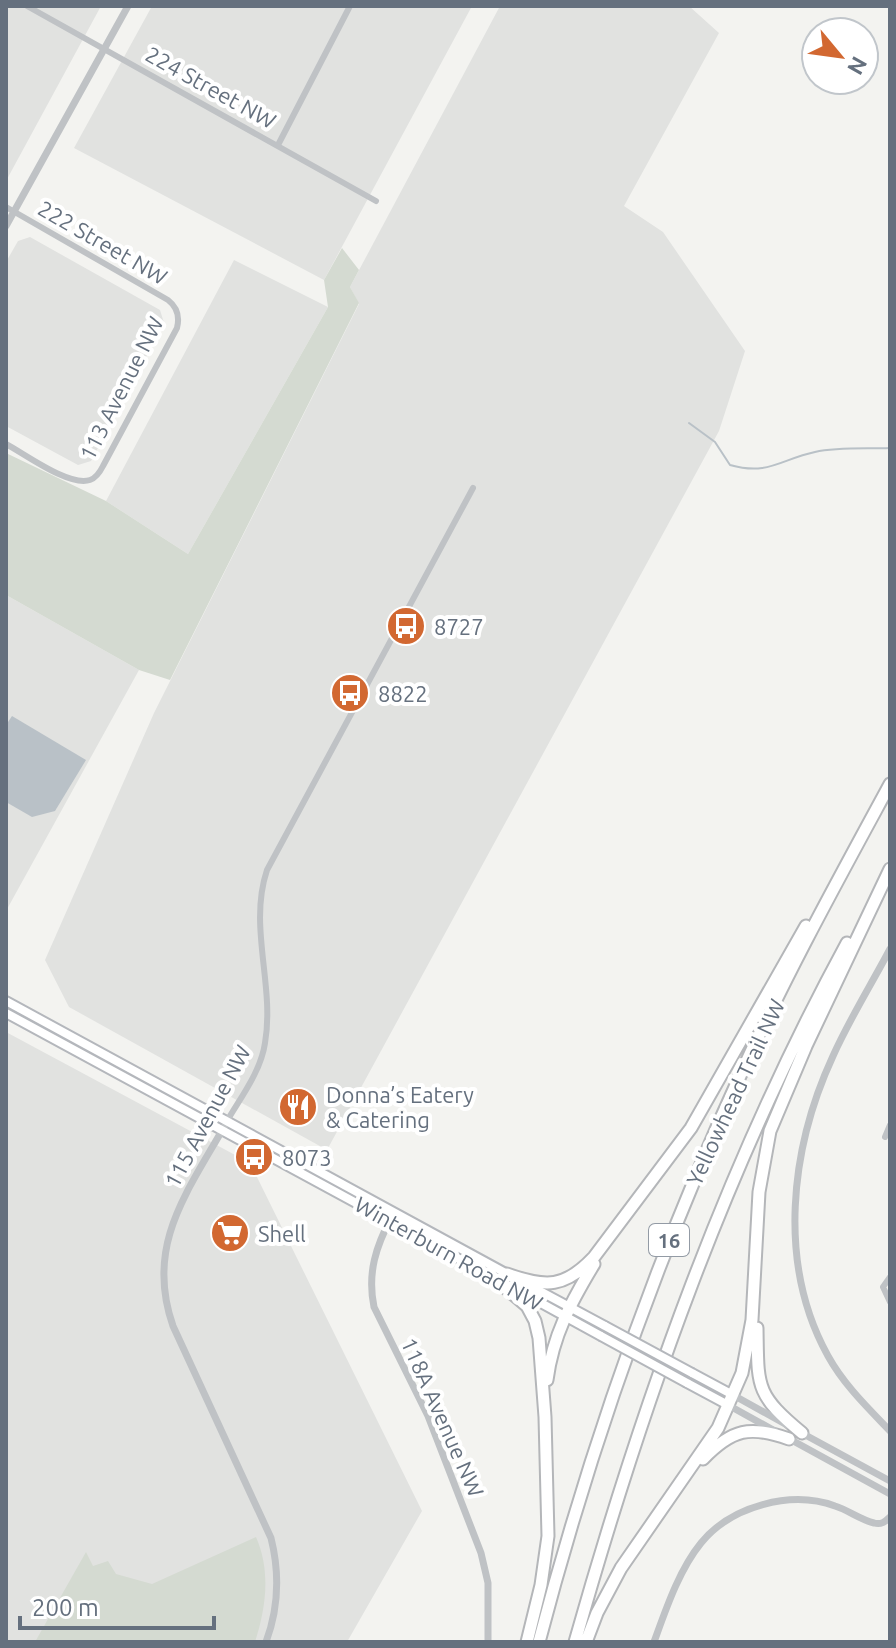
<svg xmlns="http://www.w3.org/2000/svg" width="896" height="1648" font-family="Ubuntu,sans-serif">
  <rect width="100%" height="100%" fill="#f3f3f0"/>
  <path fill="#e1e2e0" d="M6 6H101L6 181Z
    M152 6H472L324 280 74 148Z
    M500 6H689L719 33 624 206 663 232 745 351 719 431 327 1150 69 1007 45 960 154 713 359 304 350 287Z
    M30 237 160 310 164 323 91 461 78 465 6 426V262L18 241Z
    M234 260 328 307 188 554 106 501Z
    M6 595 139 670 6 911Z
    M6 1032 250 1163 422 1511 347 1642H6Z"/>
  <path fill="#d4dad1" d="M342 248 359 270 350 287 359 303 170 680 139 670 6 595V453L106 501 188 554 328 307 324 280Z
    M256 1537C271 1571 266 1608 255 1642H35L86 1552 93 1566 108 1561 116 1574 152 1584Z"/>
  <path fill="#b9c1c7" d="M12 716 86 760 55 811 32 817 6 802V725Z"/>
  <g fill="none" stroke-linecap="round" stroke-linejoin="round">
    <path stroke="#b9c1c7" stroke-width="2" d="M689 423 715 442 730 465C769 476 781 459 815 452 838 447 866 449 890 448"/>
    <defs>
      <path id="secondary" d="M6 1001 511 1276
        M6 1013 498 1280
        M523 1282 605 1326
        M510 1286 601 1336
        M692 1373 733 1395
        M687 1383 728 1405"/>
      <path id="motorway" d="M507 1274C546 1288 565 1288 594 1257L691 1128 806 926
        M494 1278 527 1306 535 1321 539 1338 545 1417 548 1536 541 1585 527 1642
        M757 1328C758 1387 755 1394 802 1433
        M547 1380C553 1335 571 1302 594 1264
        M703 1459C732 1429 750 1425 789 1439
        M539 1642C590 1448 656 1259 740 1076 785 976 838 880 890 784
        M575 1642C643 1401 727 1164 847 943
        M586 1642 597 1613 621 1568 718 1428 742 1373 752 1320 759 1192 770 1131 806 1046 890 869"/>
    </defs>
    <use href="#secondary" stroke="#b4b7bc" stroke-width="12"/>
    <use href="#motorway" stroke="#b4b6b9" stroke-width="15"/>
    <path stroke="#bfc2c5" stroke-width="6" d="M27 6 376 201
      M278 145 350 6
      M6 207 168 300C177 307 180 316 177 328L103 466C100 472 96 478 90 480 69 487 25 454 6 444
      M227 1121C241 1097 261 1071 265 1043 275 985 248 927 267 870L473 488
      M885 1137 890 1125
      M890 1277 883 1287 890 1302"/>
    <path stroke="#bfc2c5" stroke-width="7" d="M6 226 128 6
      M890 949C871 985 849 1020 833 1056 790 1149 777 1264 828 1356 844 1385 868 1408 890 1431
      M224 1127C186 1194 145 1246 173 1326L271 1538C280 1574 279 1607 266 1642
      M392 1216C376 1246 367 1273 374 1307L428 1416 481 1553 488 1583V1642
      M733 1395 787 1425
      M728 1405 775 1431
      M798 1431 890 1481
      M786 1437 890 1494
      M654 1642C666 1609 679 1570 701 1543 731 1506 791 1490 835 1506 848 1510 861 1520 874 1523 881 1525 885 1522 890 1517"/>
    <use href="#secondary" stroke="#fff" stroke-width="8"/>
    <use href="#motorway" stroke="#fff" stroke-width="11"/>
    <defs>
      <path id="secondary-bridge" d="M605 1326 692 1373
        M601 1336 687 1383"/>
    </defs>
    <use href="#secondary-bridge" stroke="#b4b7bc" stroke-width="12" stroke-linecap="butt"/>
    <use href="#secondary-bridge" stroke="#fff" stroke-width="8"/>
  </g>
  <defs>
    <symbol id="bus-disc" viewBox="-11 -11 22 22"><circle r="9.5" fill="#d26831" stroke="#fff"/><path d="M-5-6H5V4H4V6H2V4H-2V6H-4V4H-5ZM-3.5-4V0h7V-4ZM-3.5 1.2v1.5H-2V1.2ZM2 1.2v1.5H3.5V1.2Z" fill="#fff"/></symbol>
    <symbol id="restaurant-disc" viewBox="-11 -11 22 22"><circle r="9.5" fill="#d26831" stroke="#fff"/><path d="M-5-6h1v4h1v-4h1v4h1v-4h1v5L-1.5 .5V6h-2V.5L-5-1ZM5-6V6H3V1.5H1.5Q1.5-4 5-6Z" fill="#fff"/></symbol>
    <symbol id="supermarket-disc" viewBox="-11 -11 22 22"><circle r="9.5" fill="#d26831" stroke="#fff"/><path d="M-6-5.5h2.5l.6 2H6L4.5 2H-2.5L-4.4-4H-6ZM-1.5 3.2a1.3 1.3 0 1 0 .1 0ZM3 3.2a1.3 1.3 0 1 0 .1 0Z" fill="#fff"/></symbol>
  </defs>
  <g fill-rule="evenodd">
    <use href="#bus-disc" x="384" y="604" width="44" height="44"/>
    <use href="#bus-disc" x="328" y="671" width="44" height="44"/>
    <use href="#restaurant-disc" x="276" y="1085" width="44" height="44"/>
    <use href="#bus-disc" x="232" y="1135" width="44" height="44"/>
    <use href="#supermarket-disc" x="208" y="1211" width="44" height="44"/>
  </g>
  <g text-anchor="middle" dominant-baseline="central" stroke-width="8" stroke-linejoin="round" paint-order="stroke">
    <rect fill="#fff" stroke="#939ba5" stroke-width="2" x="649" y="1224" width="40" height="32" rx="6"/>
    <g font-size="20" font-weight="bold" fill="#65707e">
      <text x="669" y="1240">16</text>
    </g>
    <g font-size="22" fill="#65707e" stroke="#fff">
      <text transform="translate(211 87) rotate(29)">224 Street NW</text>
      <text transform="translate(103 242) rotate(30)">222 Street NW</text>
      <text transform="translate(121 388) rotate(-63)">113 Avenue NW</text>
      <text transform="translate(735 1092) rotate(-65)">Yellowhead Trail NW</text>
      <text transform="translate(207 1116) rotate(-62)">115 Avenue NW</text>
      <text transform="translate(449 1253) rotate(29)">Winterburn Road NW</text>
      <text transform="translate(443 1417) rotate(66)">118A Avenue NW</text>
    </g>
    <g font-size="22" fill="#65707e" stroke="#fff" text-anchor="start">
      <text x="434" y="626">8727</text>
      <text x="378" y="693">8822</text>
      <text x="326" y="1094">Donna’s Eatery<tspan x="326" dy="25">&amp; Catering</tspan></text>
      <text x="282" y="1157">8073</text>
      <text x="258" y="1233">Shell</text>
    </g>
  </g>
  <rect width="896" height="1648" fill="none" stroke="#65707e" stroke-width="16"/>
  <g transform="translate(840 56) rotate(119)"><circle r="38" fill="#ffffff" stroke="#c1c6cb" stroke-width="2"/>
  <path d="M0-6L14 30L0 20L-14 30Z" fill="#d26831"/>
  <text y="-12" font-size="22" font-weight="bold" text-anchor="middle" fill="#65707e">N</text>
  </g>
  <path d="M20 1616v12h194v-12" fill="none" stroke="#65707e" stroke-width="4"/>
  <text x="32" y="1616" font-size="24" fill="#65707e" stroke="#ffffff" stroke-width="6" paint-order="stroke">200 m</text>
</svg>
